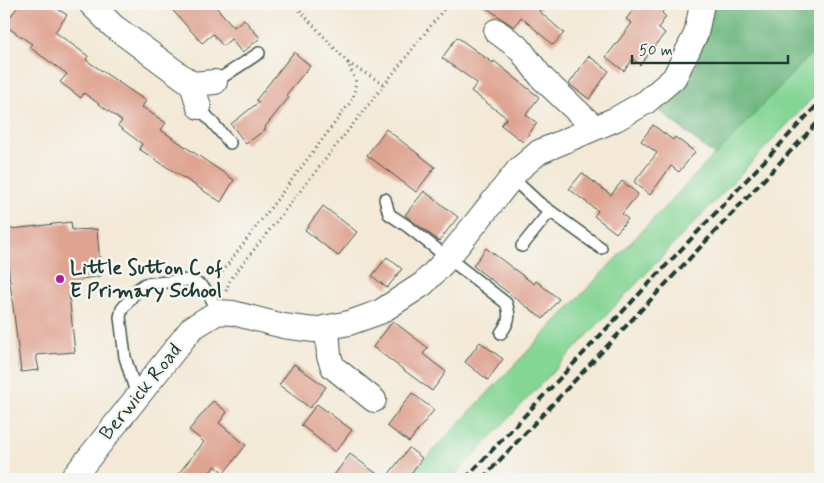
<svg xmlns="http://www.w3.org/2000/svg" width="824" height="483" font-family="Mynerve,sans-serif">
  <rect width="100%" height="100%" fill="#f6f6f2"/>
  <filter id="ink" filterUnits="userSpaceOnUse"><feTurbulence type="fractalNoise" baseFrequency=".02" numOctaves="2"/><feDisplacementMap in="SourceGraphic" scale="10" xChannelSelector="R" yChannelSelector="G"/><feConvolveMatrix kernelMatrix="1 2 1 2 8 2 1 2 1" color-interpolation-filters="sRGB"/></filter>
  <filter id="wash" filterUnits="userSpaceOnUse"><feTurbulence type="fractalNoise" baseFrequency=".0096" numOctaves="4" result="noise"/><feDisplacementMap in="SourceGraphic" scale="20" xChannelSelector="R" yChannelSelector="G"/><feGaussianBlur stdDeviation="1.12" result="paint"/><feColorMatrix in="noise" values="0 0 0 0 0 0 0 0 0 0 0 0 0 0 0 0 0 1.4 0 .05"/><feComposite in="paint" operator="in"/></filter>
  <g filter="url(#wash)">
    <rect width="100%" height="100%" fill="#f3e9d6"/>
    <path fill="#85d595" stroke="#528964" d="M820 44V90L451 479H406Z"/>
    <path fill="#6cb67e" stroke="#467a59" d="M712 4H820V44L715 156 660 111 697 65Z"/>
    <g id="blocks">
      <path fill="#dfa391" d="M20 4H50L67 15 55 32 88 56 86 60 146 101 142 107 166 123 161 130 234 180 221 202 139 149 142 144 118 126 122 121 84 93 81 98 60 82 67 74 29 47 32 44 4 25Z
        M167 4H213L234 27 244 19 260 38 242 53 231 39 223 46 213 34 202 43Z
        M481 4H544L539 11 564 33 553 45 521 17 514 27Z
        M638 4H669L662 13 666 17 658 28 665 33 640 65 633 59 624 71 606 57 632 23 626 19Z
        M457 37 493 63 494 61 539 97 526 115 537 123 523 142 501 125 507 118 471 91 477 83 442 58Z
        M294 52 310 66 286 95 289 97 265 127 266 129 246 144 231 124 259 102 256 100Z
        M589 56 609 71 589 99 569 84Z
        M653 125 673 140 675 137 695 152 679 172 671 166 650 195 634 182 657 153 641 141Z
        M386 129 435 167 416 192 367 155Z
        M582 173 611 195 622 181 638 194 622 214 628 219 616 233 594 216 598 211 569 189Z
        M424 191 458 217 439 241 405 215Z
        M323 206 357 232 338 256 305 230Z
        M71 222 72 230 97 229 101 276 82 279 69 294 75 352 36 355 39 370 21 372 7 257 4 258V230Z
        M486 248 534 284 536 281 559 299 543 319 473 266Z
        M387 257 402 269 387 288 372 276Z
        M393 321 428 348 423 354 446 372 432 391 373 347Z
        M480 342 503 359 488 380 465 362Z
        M294 364 326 387 310 408 279 385Z
        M412 393 434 410 409 442 387 426Z
        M213 401 227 412 219 423 246 445 224 473 215 466 204 479H174L204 442 189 430Z
        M317 404 352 430 335 452 301 425Z
        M409 448 422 458 407 479H385Z
        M350 454 384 479H331Z"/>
    </g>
  </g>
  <g filter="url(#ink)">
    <use href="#blocks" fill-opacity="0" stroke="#3f574c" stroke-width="1"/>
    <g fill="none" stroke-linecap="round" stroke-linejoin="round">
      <defs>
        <path id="lane" d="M215 82 259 53
          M199 107 230 143
          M512 178 539 203 601 248
          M385 199 389 214 407 226 506 303C511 316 509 322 501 333
          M522 246 550 211
          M137 396 125 357 120 317 122 309 138 289 145 284 189 280 200 285 208 292 218 312"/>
        <path id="street" d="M91 4 113 26 192 84 199 107
          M496 31 519 48 542 78 595 128
          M192 84 215 82
          M327 327 329 356 333 367 374 400
          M72 479 192 328 218 312 233 313 283 326 314 330 349 323 380 312 423 284 447 259 518 170 539 152 616 119 646 102 674 78 696 34 702 4"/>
      </defs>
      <use href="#lane" stroke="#3f574c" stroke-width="14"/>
      <use href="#street" stroke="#3f574c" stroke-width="26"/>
      <path stroke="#3f574c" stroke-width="3" stroke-dasharray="1 4" stroke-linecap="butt" d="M348 63 384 84
        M216 280 353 99 356 82 348 63 294 4
        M226 291 230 280 448 4"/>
      <use href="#lane" stroke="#fff" stroke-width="11"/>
      <use href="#street" stroke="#fff" stroke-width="24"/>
      <path stroke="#1f3d34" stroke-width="4" stroke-dasharray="8 4" stroke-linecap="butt" d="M465 479 820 102
        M482 479 820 120"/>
    </g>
  </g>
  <circle fill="#b5179e" stroke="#f6f6f2" stroke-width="2" cx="60" cy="279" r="5"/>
  <g text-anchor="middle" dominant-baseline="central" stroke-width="5" stroke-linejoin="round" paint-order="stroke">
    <g font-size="20" font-weight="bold" fill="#1f3d34" stroke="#f6f6f2" text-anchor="start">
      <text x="70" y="268">Little Sutton C of<tspan x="70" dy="23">E Primary School</tspan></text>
    </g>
    <g font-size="20" fill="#1f3d34" stroke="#f6f6f2">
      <text transform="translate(141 392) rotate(-51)">Berwick Road</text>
    </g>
  </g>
  <rect width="824" height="483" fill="none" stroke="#f6f6f2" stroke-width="20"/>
  <path d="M632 55v8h156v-8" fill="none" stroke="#1f3d34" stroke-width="2.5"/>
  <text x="639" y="55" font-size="15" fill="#1f3d34" stroke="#f6f6f2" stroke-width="4" paint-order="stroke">50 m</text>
</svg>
